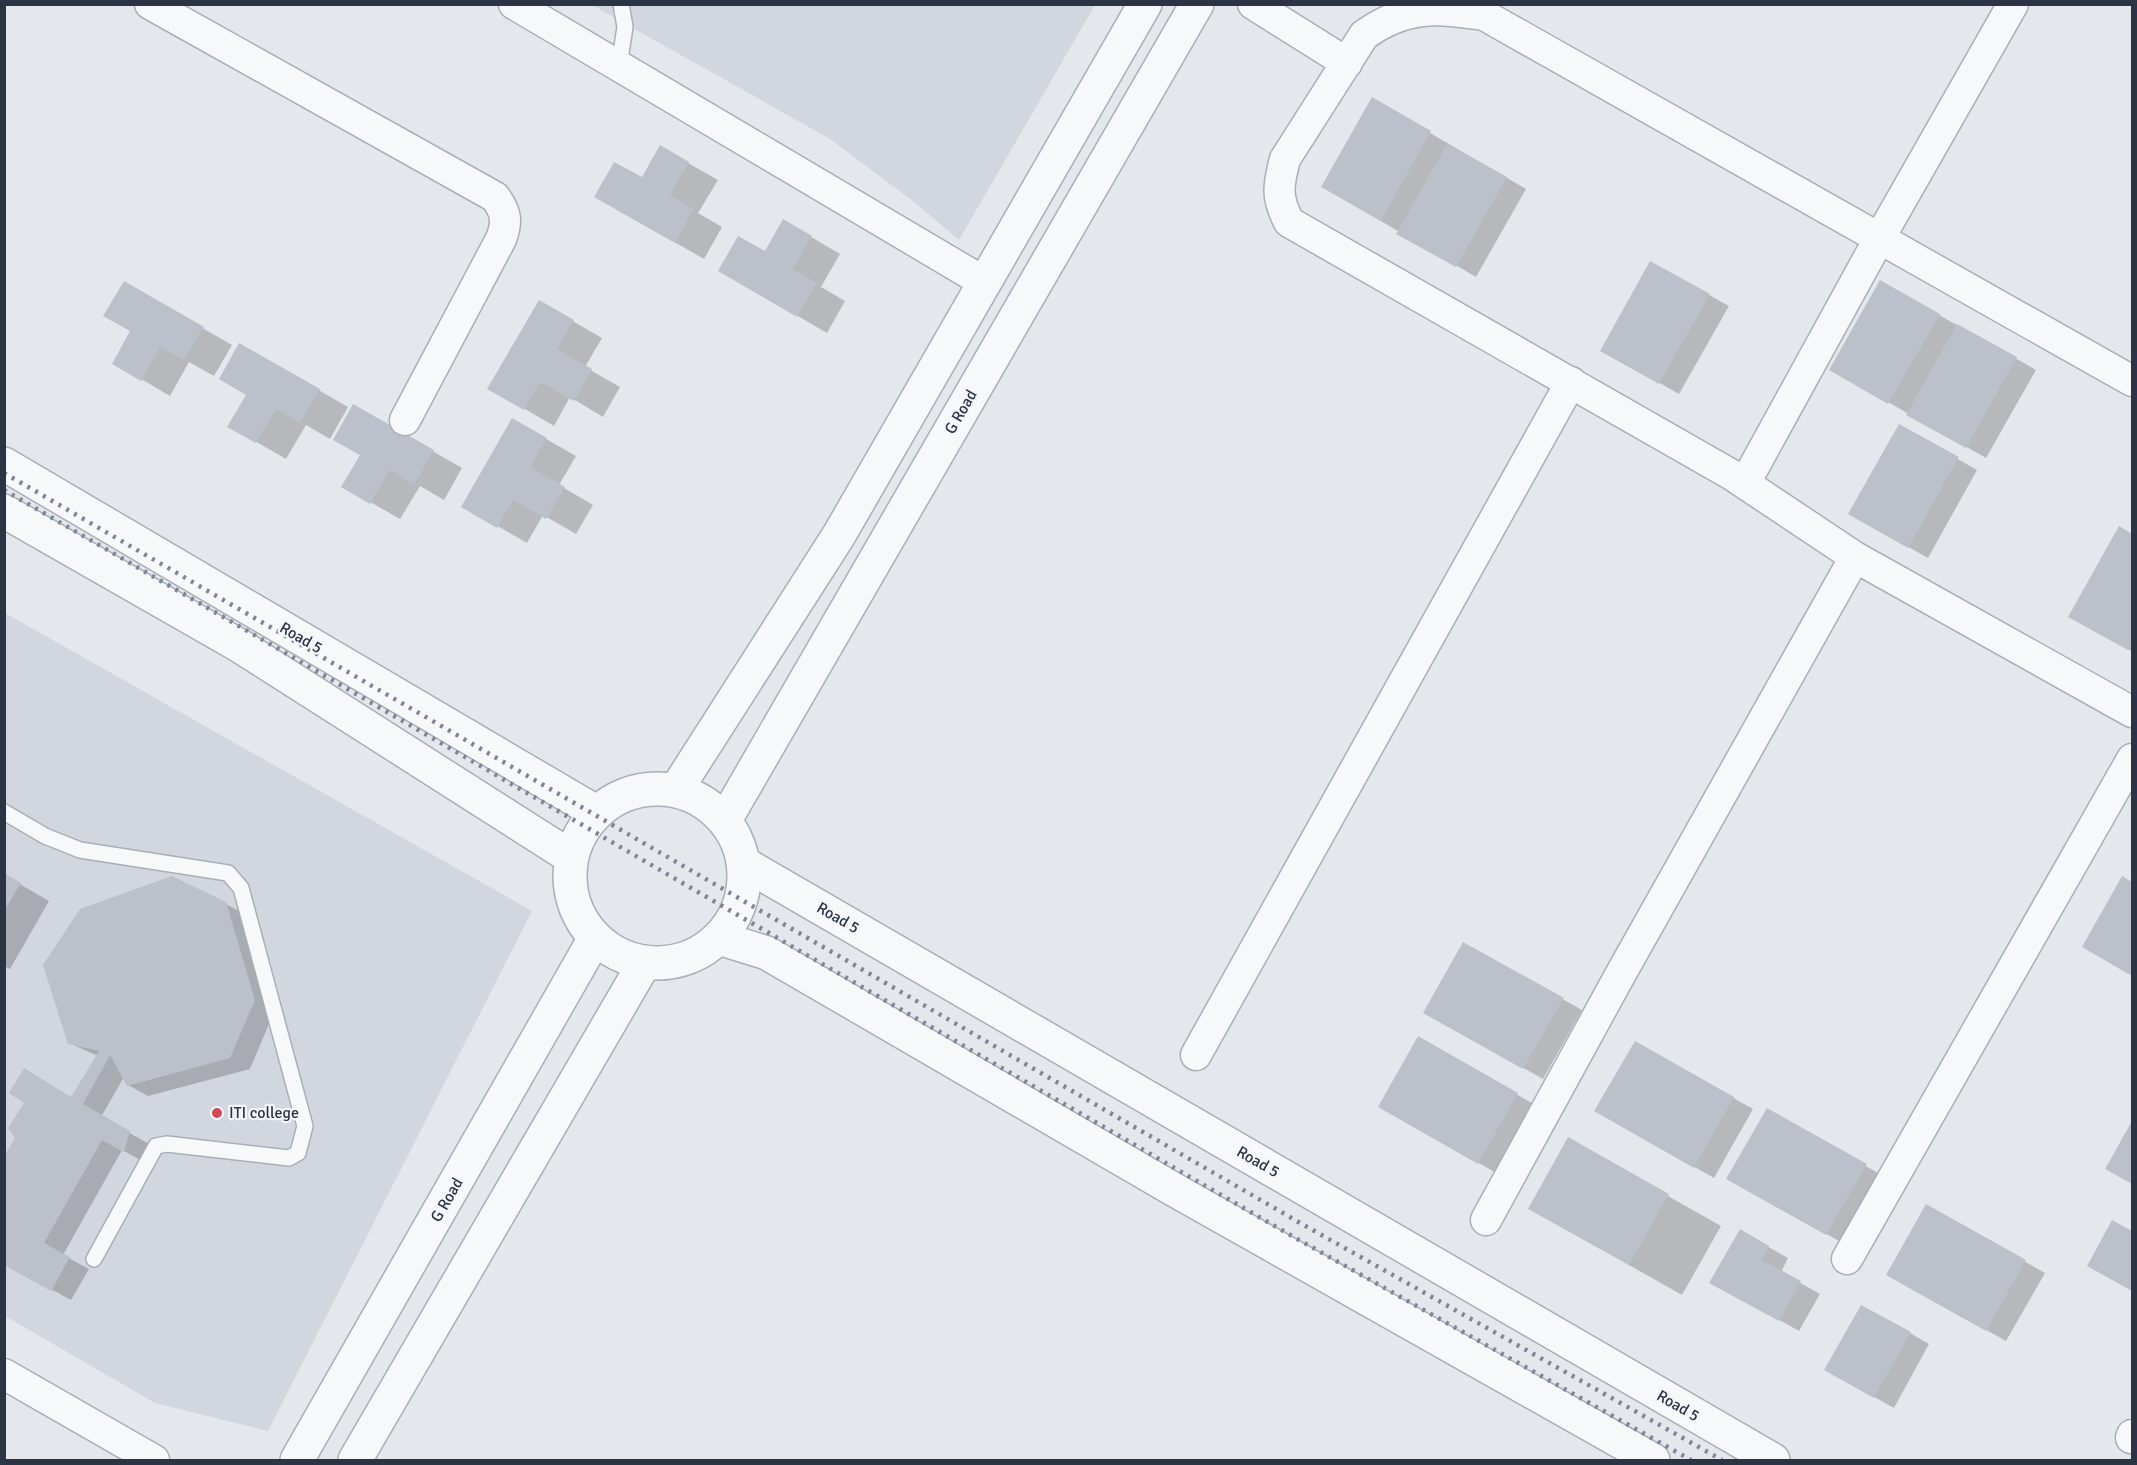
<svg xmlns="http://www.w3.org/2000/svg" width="2137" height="1465" font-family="Signika,sans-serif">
  <rect width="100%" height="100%" fill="#e4e7ec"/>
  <path fill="#d2d6de" d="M592 5H1095L959 240 913 201 830 139Z
    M5 613 532 911 268 1431 155 1403 5 1316Z"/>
  <path fill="#0003" d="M1372 99 1526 189 1476 277 1323 187Z
    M660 147 718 180 698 213 722 227 704 259 596 197 642 179Z
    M784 221 840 254 821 287 845 301 827 333 720 271 765 253Z
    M1651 263 1729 306 1679 394 1602 350Z
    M124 283 232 345 214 376 189 362 170 396 114 363 132 331Z
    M540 302 602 338 585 367 620 387 603 417 570 397 554 426 489 388Z
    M1939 315 2036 370 1986 458 1832 370Z
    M240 345 348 407 330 439 306 425 286 459 229 426 248 394Z
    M354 406 462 468 444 500 420 486 400 519 344 487 362 454Z
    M513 420 576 456 559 485 593 505 576 534 543 515 527 543 463 506Z
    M1900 426 1977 470 1928 558 1850 514Z
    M2119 529 2132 536V651L2089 628Z
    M4 875 49 901 10 969 4 966Z
    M2123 878 2132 884V975L2084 947Z
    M226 904 246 915 274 1012 250 1069 148 1096 128 1085 124 1077 101 1117 149 1144 144 1162 122 1150 63 1255 89 1269 71 1300 4 1263 71 1099 98 1056 69 1043Z
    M1464 944 1582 1010 1543 1079 1425 1012Z
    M1419 1038 1537 1106 1498 1174 1380 1107Z
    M1635 1043 1753 1109 1714 1178 1596 1111Z
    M1767 1110 1885 1177 1846 1245 1728 1178Z
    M2132 1124V1183L2107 1168Z
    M1569 1140 1721 1226 1682 1295 1583 1239Z
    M1927 1206 2045 1273 2006 1341 1888 1275Z
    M2113 1222 2132 1232V1290L2109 1277Z
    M1740 1231 1788 1258 1781 1272 1820 1294 1799 1331 1731 1293Z
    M1910 1333 1929 1344 1894 1408 1826 1370Z"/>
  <path fill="#bbc0ca" d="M1372 97 1431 131 1381 221 1321 187Z
    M1447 144 1507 177 1456 267 1396 234Z
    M660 145 689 162 670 195 694 209 675 243 594 197 614 162 642 177Z
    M783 219 812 236 793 269 817 283 797 317 718 271 738 236 765 251Z
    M1650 261 1710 294 1659 384 1600 351Z
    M1880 280 1940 314 1888 404 1829 370Z
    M124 281 204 327 184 360 160 347 141 381 112 364 130 331 103 316Z
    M539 300 574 320 557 349 592 369 574 401 540 382 524 410 487 389Z
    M1957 324 2017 357 1966 448 1906 415Z
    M239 343 320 389 300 423 276 409 256 443 227 427 246 395 219 379Z
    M353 404 434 450 414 485 390 470 370 504 341 487 360 455 333 440Z
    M512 418 547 438 530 467 565 487 546 519 513 500 497 528 461 507Z
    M1899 424 1959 457 1908 548 1848 514Z
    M2119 526 2132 534V641L2128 650 2068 617Z
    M4 873 21 883 4 911Z
    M172 876 226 902 255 1000 230 1058 127 1086 110 1055 83 1104 130 1131 124 1152 102 1140 44 1243 70 1257 51 1291 4 1265V1156L15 1138 8 1128 24 1103 9 1093 24 1068 71 1097 99 1051 68 1044 43 965 80 909Z
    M2122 876 2132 882V976L2082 947Z
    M1463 942 1564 998 1523 1069 1423 1013Z
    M1418 1036 1518 1093 1478 1164 1378 1107Z
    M1635 1041 1734 1097 1694 1168 1594 1111Z
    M1767 1108 1867 1164 1826 1235 1726 1179Z
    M2132 1121V1184L2105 1169Z
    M1568 1137 1669 1194 1629 1265 1528 1209Z
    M1926 1204 2026 1260 1986 1331 1886 1275Z
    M2112 1220 2132 1231V1291L2087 1266Z
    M1740 1229 1769 1246 1762 1260 1801 1281 1779 1321 1709 1283Z
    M1861 1305 1911 1332 1874 1398 1824 1370Z"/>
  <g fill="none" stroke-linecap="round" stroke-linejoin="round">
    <defs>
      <path id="service" d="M619 66 625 27 621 4
        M4 812 45 836 80 850 228 873 241 888 305 1126 298 1153 289 1158 167 1144 156 1146 94 1259"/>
      <path id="minor" d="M150 4 495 197C506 212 508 221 501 239L405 420
        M514 4 984 282
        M1253 4 1347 63
        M2132 381 1484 15C1436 8 1406 5 1364 35L1285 159C1278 186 1276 197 1289 222L1732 475 1855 557 2132 712
        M1745 483 1879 239 2013 4
        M1196 1055 1571 382
        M1486 1220 1619 977 1855 557
        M1847 1259 2132 759
        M4 1374 154 1460
        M2131 1438 2132 1435"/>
      <path id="tertiary" d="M4 464 596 812
        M4 511 240 646 571 857
        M570 876a87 87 0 1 1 174 0a87 87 0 1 1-174 0Z
        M676 790 839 535 1145 4
        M725 820 1197 4
        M743 863 1773 1460
        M719 938 767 953 1173 1189 1653 1460
        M297 1460 595 938
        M355 1460 645 962"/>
    </defs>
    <use href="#service" stroke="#a9aeb7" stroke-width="18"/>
    <use href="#minor" stroke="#a9aeb7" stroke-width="33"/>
    <use href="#tertiary" stroke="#a9aeb7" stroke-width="36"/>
    <use href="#service" stroke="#f7f8fa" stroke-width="15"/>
    <use href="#minor" stroke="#f7f8fa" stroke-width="30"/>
    <use href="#tertiary" stroke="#f7f8fa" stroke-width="33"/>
    <path stroke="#7d8696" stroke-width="4.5" stroke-dasharray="3 6" stroke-linecap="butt" d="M4 473 1302 1224 1722 1460
      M4 490 1292 1236 1691 1460"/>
  </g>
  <circle fill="#d1495b" stroke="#f4f6f9" stroke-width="2" cx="217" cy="1113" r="6"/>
  <g text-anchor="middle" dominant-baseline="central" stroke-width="4.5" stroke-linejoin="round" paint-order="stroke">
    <g font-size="16" fill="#2b3445" stroke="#f4f6f9">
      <text transform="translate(961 412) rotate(-60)">G Road</text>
      <text transform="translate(301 638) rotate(30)">Road 5</text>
      <text transform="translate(838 918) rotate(30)">Road 5</text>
      <text transform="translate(1258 1162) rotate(30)">Road 5</text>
      <text transform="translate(447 1200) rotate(-60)">G Road</text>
      <text transform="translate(1678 1406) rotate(30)">Road 5</text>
    </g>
    <g font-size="16" fill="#2b3445" stroke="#f4f6f9" text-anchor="start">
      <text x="229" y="1113">ITI college</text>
    </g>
  </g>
  <rect width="2137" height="1465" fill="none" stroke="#2b3445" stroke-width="12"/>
</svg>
